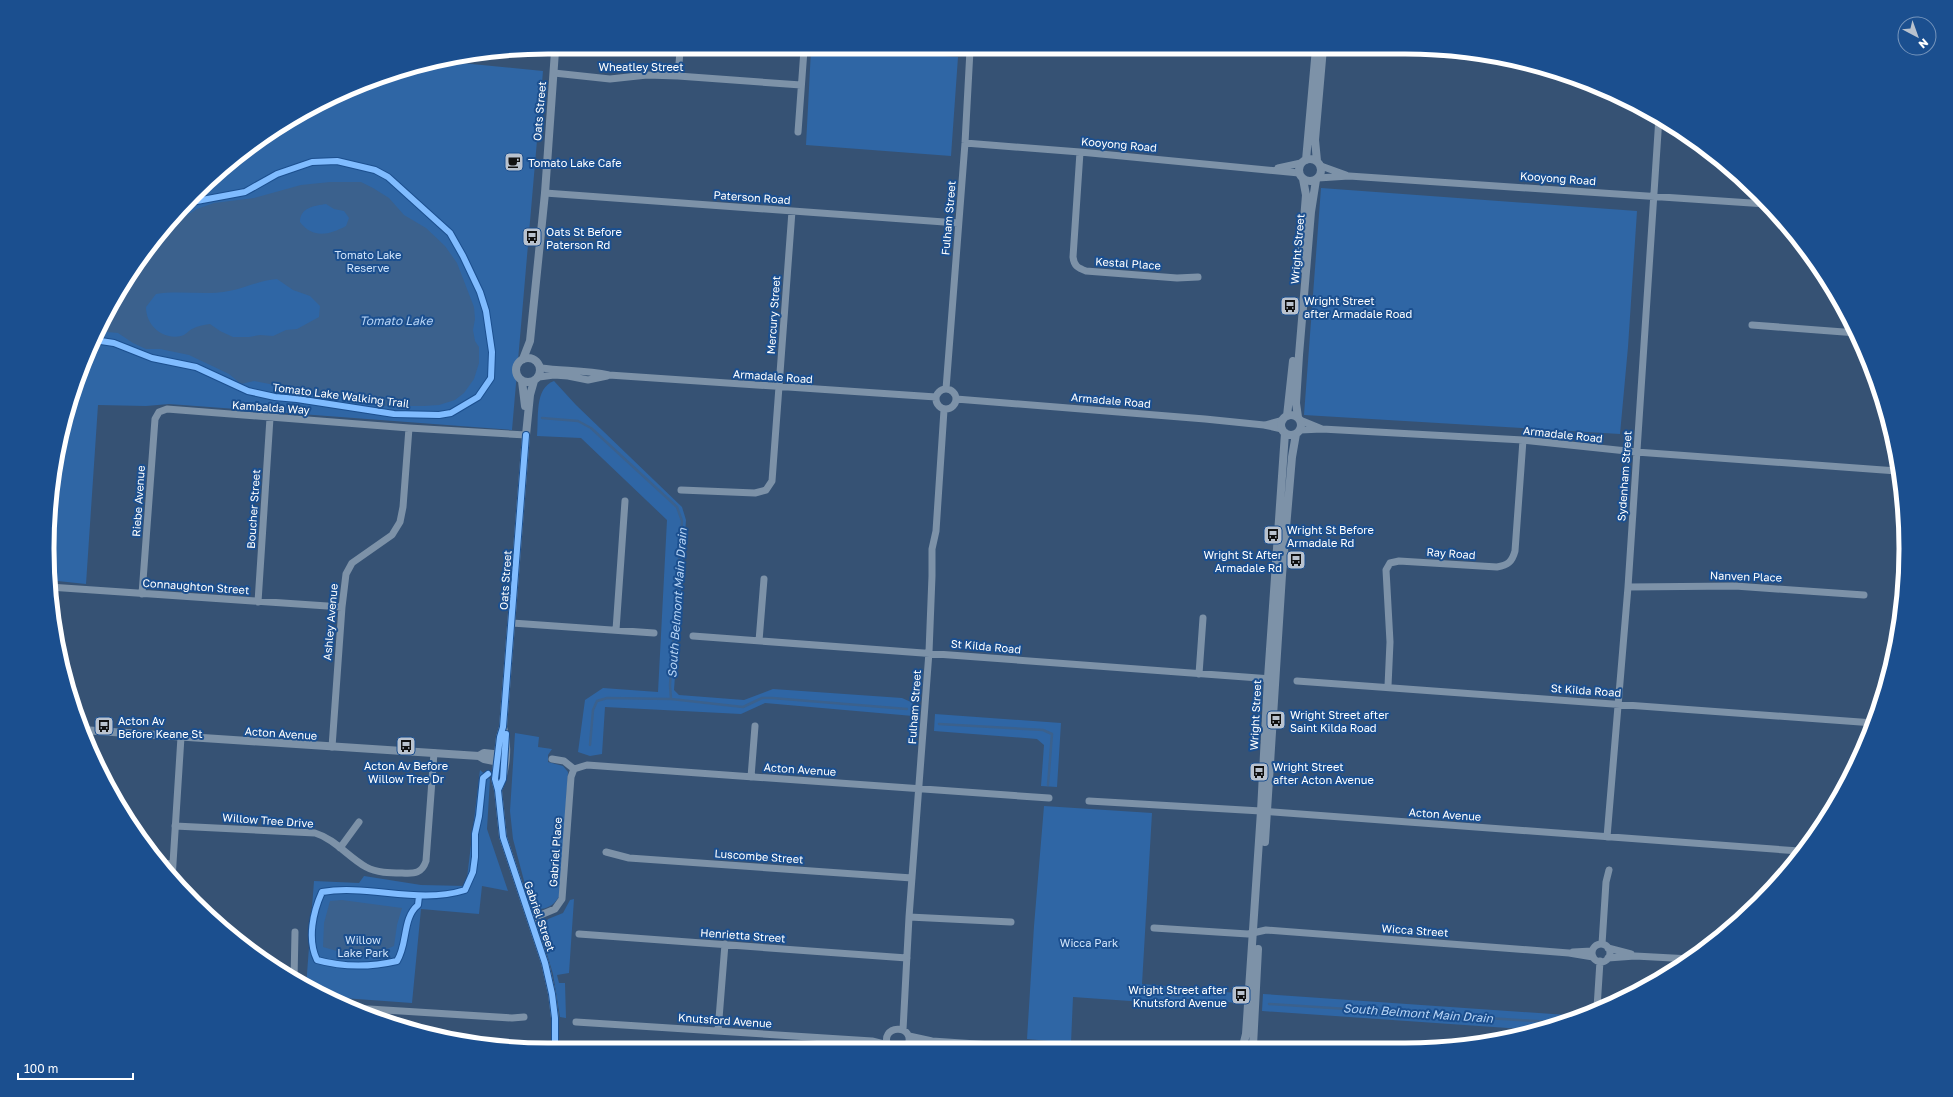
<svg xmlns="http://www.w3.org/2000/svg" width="1953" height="1097" font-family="'Golos Text',sans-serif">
  <rect width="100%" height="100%" fill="#365274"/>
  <path fill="#2f66a5" d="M811 50H857L958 57 951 156 806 145Z
    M441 61 543 71 512 430 169 404 146 406 98 405 86 584 48 580 51 483 64 418 99 327 132 270 194 194 243 150 326 99 388 74Z
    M1321 188 1637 211 1628 347 1620 434 1304 415Z
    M554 381 576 405 682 507 686 520 674 690 679 695 744 700 773 689 902 698 911 702 914 705 913 716 765 703 741 714 605 707 602 754 590 756 578 752 585 700 603 688 658 692 667 520 581 438 537 436C539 418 534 388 554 381Z
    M935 714 1061 723 1057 787 1041 786 1044 745 1037 739 934 731Z
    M515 733 539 737 538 747 552 749 548 755V762L563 766 568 772 560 895C555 904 547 911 536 908L528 896 513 839 510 811Z
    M480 770 490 779 487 829 508 891 482 886 479 914 421 909 412 1003 329 997 306 987 314 881 359 883 364 876 421 885 466 886Z
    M1044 806 1152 813 1142 984 1188 988V990L1240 993 1239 1003 1187 999V1005L1073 997 1071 1043 1027 1039 1034 926Z
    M574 899 569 973 557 975 559 983H565L566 1018 560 1017 553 974 541 934 543 926 548 919 563 913 570 900Z
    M1263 994 1582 1016 1566 1023 1538 1030 1262 1011Z"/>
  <path fill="#3b618d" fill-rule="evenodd" d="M330 182H361L373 188 389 198 404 215 426 228 445 246 457 263 474 307 475 319 473 330 475 341 479 347V363L474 379 464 393 455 400 439 405 424 406H382L357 397 332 396 254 381 241 384 229 374 189 355 160 349H146L133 343 118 333 97 331 132 270 173 219 182 218 197 209 214 203 254 198 301 185ZM326 204 334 209 344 211 349 218 346 226C329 235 313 239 300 222 300 207 315 206 326 204ZM277 279 293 290 310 296 320 306 319 317 297 329 286 330 273 336 260 335 249 337H233L220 331 210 324C203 325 198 326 192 329 188 331 186 335 181 336 162 340 146 325 146 307L156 294C180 290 205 296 229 291 246 288 260 280 277 279Z
    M342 900 402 908 397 925 394 946 373 955 344 953 323 947 324 923 330 901Z"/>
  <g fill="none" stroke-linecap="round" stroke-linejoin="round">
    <path stroke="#3b618d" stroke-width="2.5" d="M542 418 578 421 591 428 677 507 682 521 670 685 671 699
      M939 724 1043 730 1052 734 1048 785
      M590 745 593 710 597 701 607 698 671 699 743 707 762 698H772L907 709
      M1150 993 1179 996
      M1269 1004 1566 1023
      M391 1024V1023"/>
    <path stroke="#7d92a8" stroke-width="7" d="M1361 48 1502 59
      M554 73 610 79 647 75 678 76 801 85
      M678 76 680 51
      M798 132 804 50
      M965 143 1080 152 1299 173
      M1080 152 1073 257C1074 266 1078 268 1086 271L1177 278 1198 277
      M1321 166 1346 175
      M1278 168 1301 163
      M1318 178 1349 176 1766 204
      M545 193 958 223
      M1752 325 1857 333
      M541 368C564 371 586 370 609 375L936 397
      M539 377 554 375 568 376 588 380 607 376
      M936 399a10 10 0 1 1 20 0a10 10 0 1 1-20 0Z
      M946 389 965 143 970 50
      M956 399 1205 419 1264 425 1282 429
      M1300 420 1322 429
      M1265 425 1283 420
      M1300 430 1322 429 1523 440 1636 452 1897 471
      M681 490 755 493 766 490 772 481 792 211
      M49 587 342 607
      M1628 587 1735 586 1864 595
      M142 594 155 419 159 412 167 409 409 428 526 435
      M258 602 270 418
      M512 623 654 633
      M616 630 625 501
      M693 636 1273 679
      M759 641 764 579
      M1199 674 1203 618
      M1297 681 1874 723
      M1388 686 1390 642 1386 570 1390 563 1399 561 1497 567C1508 565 1512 562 1515 551L1523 440
      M332 747 342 607 346 574 352 563 392 535 400 522 403 507 409 428
      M552 759 564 761 574 769 587 765 1049 798
      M751 777 755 726
      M1089 801 1261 811 1799 851
      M175 826 315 833C335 839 348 857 366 867 377 873 390 873 402 873 415 874 422 873 426 861L434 753
      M1607 837 1628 587 1659 117
      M340 848 359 822
      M606 852 629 858 912 878
      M160 863 173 864
      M172 879 181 737
      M909 917 1011 922
      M531 919 555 909 562 899 571 777 574 769
      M1154 928 1248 934 1266 930 1569 953 1593 957
      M579 934 907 958
      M1602 944 1606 882 1609 870
      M1592 953a9 9 0 1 1 18 0a9 9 0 1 1-18 0Z
      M1608 948 1631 954
      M1573 952 1592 951
      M1608 958 1635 956 1691 959
      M294 980 295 932
      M353 1008 512 1018 524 1017
      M1597 1008 1600 961
      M576 1022 872 1041 888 1045
      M903 1030 909 917 929 652 932 576V549L936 531 944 410
      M718 1031 725 944
      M909 1036 932 1041 1023 1047
      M907 1047H947
      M889 1048C876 1024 919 1022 907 1048"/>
    <path stroke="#7d92a8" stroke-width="8" d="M1299 170a11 11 0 1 1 22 0a11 11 0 1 1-22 0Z
      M1306 160 1316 48
      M1317 161 1315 140 1323 48
      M1300 269 1306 195 1303 179
      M516 370a12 12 0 1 1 24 0a12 12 0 1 1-24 0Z
      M523 359 530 341 545 193 555 51
      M522 381 525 406
      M534 381 530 395 526 435 503 727 500 737 495 779 498 790 503 837 545 963 552 994 555 1018V1049
      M1281 425a10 10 0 1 1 20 0a10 10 0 1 1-20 0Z
      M1287 416 1293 361
      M1298 417 1296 403 1299 355 1311 212 1316 180
      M82 730 479 756 484 759 504 763
      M479 756 484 753 503 755
      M498 790C506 772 509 746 503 727
      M1265 842 1282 575 1292 457 1296 434
      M1243 1046 1246 1034 1261 811 1268 678 1285 433
      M1253 1046 1258 949"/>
    <defs>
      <path id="cycleway" d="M94 340 114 343 152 358 196 367 248 391 275 397 297 399 394 414 439 415 451 413 478 397 491 378 492 352 486 311 480 292 463 256 450 233 388 177 375 170 337 161 312 162 277 174 245 192 186 203
        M526 435 503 727 500 737 495 779 498 790 503 837 545 963 552 994 555 1018V1049
        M498 790 503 779 506 734
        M419 896 418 905C402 918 408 944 397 961 371 967 342 967 317 960 307 939 313 912 322 892 369 884 418 905 465 890L473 872 475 857V834L479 816 483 778 488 774"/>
    </defs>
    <use href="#cycleway" stroke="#1b4f8f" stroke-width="8"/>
    <use href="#cycleway" stroke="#80bcff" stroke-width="6"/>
  </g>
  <defs>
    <symbol id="cafe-square" viewBox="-11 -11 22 22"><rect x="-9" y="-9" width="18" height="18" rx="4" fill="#b9c2ce" stroke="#1b4f8f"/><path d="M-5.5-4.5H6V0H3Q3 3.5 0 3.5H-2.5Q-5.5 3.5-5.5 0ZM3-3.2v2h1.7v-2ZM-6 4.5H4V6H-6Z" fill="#111"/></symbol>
    <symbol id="bus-square" viewBox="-11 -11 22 22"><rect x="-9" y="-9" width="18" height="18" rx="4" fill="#b9c2ce" stroke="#1b4f8f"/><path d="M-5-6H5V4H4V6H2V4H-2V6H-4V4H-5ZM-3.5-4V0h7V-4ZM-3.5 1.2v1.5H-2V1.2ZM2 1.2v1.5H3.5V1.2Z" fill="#111"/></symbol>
  </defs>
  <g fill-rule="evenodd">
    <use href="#cafe-square" x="503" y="151" width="22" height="22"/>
    <use href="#bus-square" x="521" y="226" width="22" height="22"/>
    <use href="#bus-square" x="1279" y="295" width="22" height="22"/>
    <use href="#bus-square" x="1262" y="524" width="22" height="22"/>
    <use href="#bus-square" x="1285" y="549" width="22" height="22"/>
    <use href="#bus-square" x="1265" y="709" width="22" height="22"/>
    <use href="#bus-square" x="93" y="715" width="22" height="22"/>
    <use href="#bus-square" x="395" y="735" width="22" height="22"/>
    <use href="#bus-square" x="1248" y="761" width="22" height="22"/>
    <use href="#bus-square" x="1230" y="984" width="22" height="22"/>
  </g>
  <g text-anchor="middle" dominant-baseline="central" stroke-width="4" stroke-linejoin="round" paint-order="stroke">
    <g font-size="11" fill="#fff" stroke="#1b4f8f">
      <text x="641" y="66">Wheatley Street</text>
      <text transform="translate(539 111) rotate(-85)">Oats Street</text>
      <text transform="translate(1119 144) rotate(5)">Kooyong Road</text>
      <text transform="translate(1558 178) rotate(4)">Kooyong Road</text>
      <text transform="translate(752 197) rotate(4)">Paterson Road</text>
      <text transform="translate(948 218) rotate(-85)">Fulham Street</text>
      <text transform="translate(1297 249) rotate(-85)">Wright Street</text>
      <text transform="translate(1128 263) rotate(4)">Kestal Place</text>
      <text transform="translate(773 315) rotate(-86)">Mercury Street</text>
      <text transform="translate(773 376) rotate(4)">Armadale Road</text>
      <text transform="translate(341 395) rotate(7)">Tomato Lake Walking Trail</text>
      <text transform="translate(1111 400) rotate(5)">Armadale Road</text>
      <text transform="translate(271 407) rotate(4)">Kambalda Way</text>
      <text transform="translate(1563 434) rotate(6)">Armadale Road</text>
      <text transform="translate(1624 476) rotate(-86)">Sydenham Street</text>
      <text transform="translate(138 501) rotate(-86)">Riebe Avenue</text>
      <text transform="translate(253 509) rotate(-86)">Boucher Street</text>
      <text transform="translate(1451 553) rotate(4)">Ray Road</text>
      <text transform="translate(1746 576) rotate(2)">Nanven Place</text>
      <text transform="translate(505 580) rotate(-86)">Oats Street</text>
      <text transform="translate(196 586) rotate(4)">Connaughton Street</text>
      <text transform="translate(330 622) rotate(-85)">Ashley Avenue</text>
      <text transform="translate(986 646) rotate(5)">St Kilda Road</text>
      <text transform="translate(1586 690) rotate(4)">St Kilda Road</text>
      <text transform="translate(914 707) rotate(-86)">Fulham Street</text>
      <text transform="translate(1255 715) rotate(-87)">Wright Street</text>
      <text transform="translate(281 733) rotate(4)">Acton Avenue</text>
      <text transform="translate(800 769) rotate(4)">Acton Avenue</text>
      <text transform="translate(1445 814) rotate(4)">Acton Avenue</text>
      <text transform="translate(268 820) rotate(4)">Willow Tree Drive</text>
      <text transform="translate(555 852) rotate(-86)">Gabriel Place</text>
      <text transform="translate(759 856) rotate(4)">Luscombe Street</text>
      <text transform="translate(540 916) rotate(71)">Gabriel Street</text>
      <text transform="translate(1415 930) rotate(4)">Wicca Street</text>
      <text transform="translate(743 935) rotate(4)">Henrietta Street</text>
      <text transform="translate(725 1020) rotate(4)">Knutsford Avenue</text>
    </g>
    <g font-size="11" fill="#fff" stroke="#1b4f8f" text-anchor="start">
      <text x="528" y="162">Tomato Lake Cafe</text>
      <text x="546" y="231">Oats St Before<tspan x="546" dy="13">Paterson Rd</tspan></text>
      <text x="1304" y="300">Wright Street<tspan x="1304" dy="13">after Armadale Road</tspan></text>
      <text x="1287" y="529">Wright St Before<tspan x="1287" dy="13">Armadale Rd</tspan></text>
      <text x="1282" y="554" text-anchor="end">Wright St After<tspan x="1282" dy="13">Armadale Rd</tspan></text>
      <text x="1290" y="714">Wright Street after<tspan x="1290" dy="13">Saint Kilda Road</tspan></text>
      <text x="118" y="720">Acton Av<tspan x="118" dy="13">Before Keane St</tspan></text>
      <text x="406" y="765" text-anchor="middle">Acton Av Before<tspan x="406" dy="13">Willow Tree Dr</tspan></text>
      <text x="1273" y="766">Wright Street<tspan x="1273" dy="13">after Acton Avenue</tspan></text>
      <text x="1227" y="989" text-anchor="end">Wright Street after<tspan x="1227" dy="13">Knutsford Avenue</tspan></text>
    </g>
    <g font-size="11" fill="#cfe3fa" stroke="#1b4f8f">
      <text x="368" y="254">Tomato Lake<tspan x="368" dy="13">Reserve</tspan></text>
      <text x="363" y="939">Willow<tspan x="363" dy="13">Lake Park</tspan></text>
      <text x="1089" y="942">Wicca Park</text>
    </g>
    <g font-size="12" font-style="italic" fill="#b5d3f5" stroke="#1b4f8f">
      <text x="396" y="320">Tomato Lake</text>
      <text transform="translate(677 603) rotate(-86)">South Belmont Main Drain</text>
      <text transform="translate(1418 1013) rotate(4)">South Belmont Main Drain</text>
    </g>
  </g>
  <path d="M0 0H1953V1097H0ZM548 54H1405A494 494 0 0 1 1899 548V549A494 494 0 0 1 1405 1043H548A494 494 0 0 1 54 549V548A494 494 0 0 1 548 54Z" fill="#1b4f8f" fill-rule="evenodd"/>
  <path fill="none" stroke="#fff" stroke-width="5" d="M548 54H1405A494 494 0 0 1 1899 548V549A494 494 0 0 1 1405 1043H548A494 494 0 0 1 54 549V548A494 494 0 0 1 548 54Z"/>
  <g transform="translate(1917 36) rotate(139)"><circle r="19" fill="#1b4f8f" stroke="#7695bc"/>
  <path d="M0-3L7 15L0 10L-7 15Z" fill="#b9c2ce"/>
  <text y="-6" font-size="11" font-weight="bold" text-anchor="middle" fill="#ffffff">N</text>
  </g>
  <path d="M18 1073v6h115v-6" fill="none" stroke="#ffffff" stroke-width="2"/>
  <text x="24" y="1073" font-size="12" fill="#ffffff" stroke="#1b4f8f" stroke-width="3" paint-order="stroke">100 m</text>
</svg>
